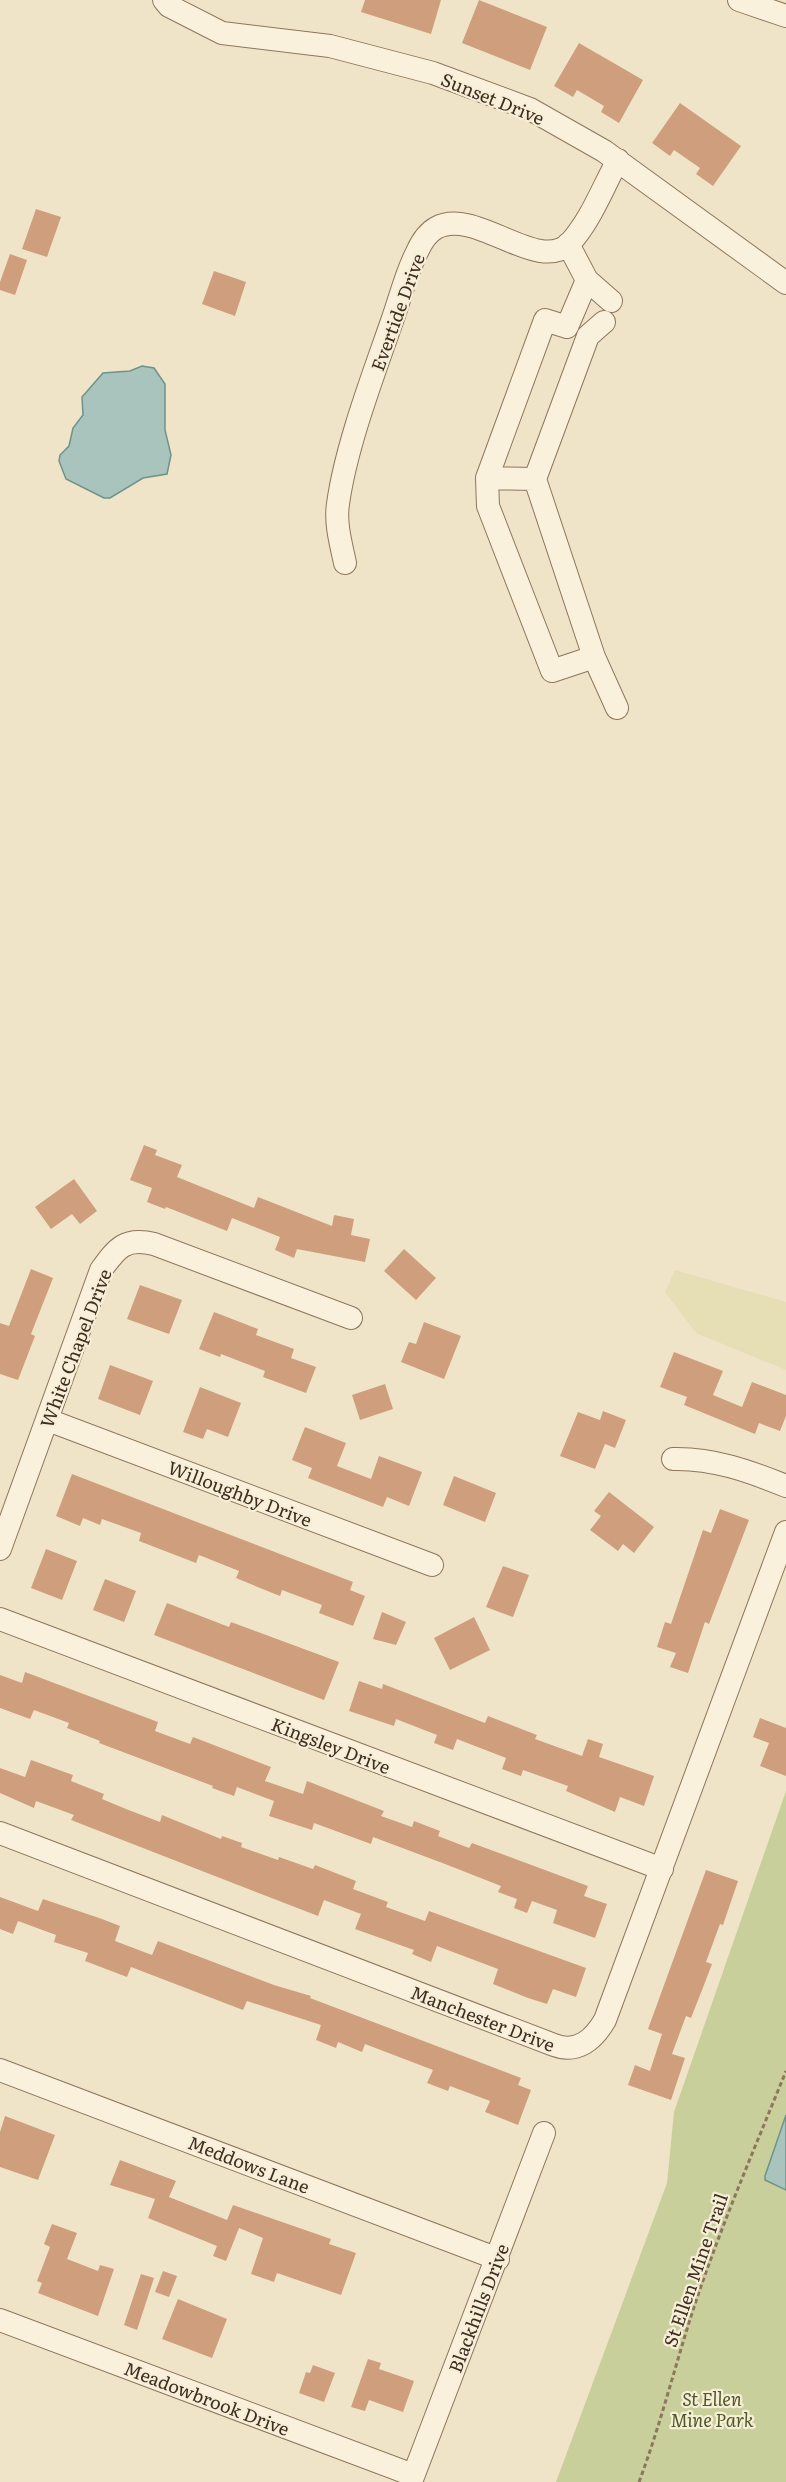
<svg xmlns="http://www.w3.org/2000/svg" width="786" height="2482" font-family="Literata,serif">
  <rect width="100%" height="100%" fill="#f0e4c8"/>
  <path fill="#e6deb5" d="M675 1270 786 1302V1370L696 1333 665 1292Z"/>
  <path fill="#c9cf9b" d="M786 1791V2482H556L667 2183 674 2112Z"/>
  <path fill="#a9c4bc" stroke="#6f938a" stroke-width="1.5" d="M142 366 154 368 165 384V430L171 455 167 474 143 478 110 498H104L66 479 59 461 60 455 69 446 73 428 83 415 82 397 103 373 130 371Z
    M786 2115V2190L765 2180V2176Z"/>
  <path fill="#cf9f7d" d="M365 0H441L431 34 361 12Z
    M479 0 547 27 530 70 462 43Z
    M579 43 643 80 619 123 601 112 604 106 577 90 573 97 554 86Z
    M680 103 741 146 713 186 696 174 700 168 674 150 670 156 652 143Z
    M36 209 61 217 47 257 22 249Z
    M10 254 27 260 15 295 0 290V282Z
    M214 271 246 282 235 316 202 304Z
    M144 1145 157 1150 155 1155 182 1165 177 1177 254 1208 258 1197 332 1226 334 1215 354 1219 351 1235 370 1239 365 1262 297 1249 294 1258 275 1250 280 1237 232 1218 227 1231 166 1207 165 1209 147 1202 152 1188 130 1180Z
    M74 1179 97 1211 80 1224 72 1214 51 1229 35 1207Z
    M404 1249 436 1278 416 1300 384 1271Z
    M31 1269 53 1278 31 1334 35 1336 18 1380 0 1374V1323L9 1326Z
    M140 1285 182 1300 169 1334 127 1319Z
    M214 1312 258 1329 256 1335 294 1349 291 1358 316 1367 306 1393 263 1377 265 1371 221 1354 220 1357 199 1349Z
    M424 1322 461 1336 444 1379 401 1362 409 1342 416 1344Z
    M674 1352 723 1371 713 1395 742 1407 752 1382 786 1395V1416L780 1431 759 1423 755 1434 684 1405 687 1397 660 1387Z
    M110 1365 153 1381 140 1415 98 1399Z
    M385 1384 393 1409 360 1420 352 1395Z
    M200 1387 241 1403 228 1437 207 1429 203 1439 183 1432Z
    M603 1411 626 1420 615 1448 605 1444 595 1469 560 1456 578 1412 600 1420Z
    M305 1427 346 1443 337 1466 371 1479 379 1456 422 1472 409 1506 387 1497 383 1507 308 1478 312 1468 292 1460Z
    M72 1474 353 1582 350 1590 365 1596 353 1626 319 1613 322 1605 282 1590 280 1596 260 1588 236 1578 239 1571 199 1555 196 1563 139 1541 141 1533 102 1519 100 1525 83 1518 80 1526 56 1516Z
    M454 1476 496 1493 485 1522 443 1505Z
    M609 1492 654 1527 634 1553 623 1544 618 1551 590 1530 601 1516 594 1511Z
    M720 1509 749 1520 709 1624 705 1622 688 1673 670 1667 676 1653 657 1647 665 1622 671 1624 703 1530 711 1533Z
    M46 1549 77 1561 62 1600 31 1588Z
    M503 1566 529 1575 513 1617 486 1607Z
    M105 1579 136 1591 124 1622 93 1610Z
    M167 1603 229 1627 231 1622 339 1662 324 1700 154 1635Z
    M382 1612 406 1622 396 1645 373 1639Z
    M474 1617 490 1650 450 1670 434 1638Z
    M25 1672 158 1722 155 1731 190 1744 193 1737 271 1767 265 1781 303 1794 307 1781 384 1811 381 1816 412 1827 414 1821 440 1831 438 1836 469 1848 472 1843 588 1886 584 1896 607 1904 595 1938 553 1923 557 1910 532 1901 527 1913 514 1908 517 1899 498 1892 501 1886 445 1864 373 1837 371 1844 314 1823 312 1830 269 1816 274 1801 237 1787 234 1796 212 1788 213 1786 99 1743 100 1741 67 1728 69 1723 34 1710 30 1719 0 1708V1675L22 1683Z
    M359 1681 382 1689 383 1684 485 1723 488 1716 537 1735 535 1739 582 1756 588 1739 603 1744 599 1757 654 1776 644 1806 620 1797 615 1812 566 1791 568 1786 523 1770 521 1776 502 1769 506 1758 457 1739 453 1750 434 1743 437 1735 396 1719 394 1726 349 1711Z
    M760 1718 786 1728V1776L760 1766 769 1743 753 1737Z
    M31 1760 73 1775 71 1781 104 1794 102 1799 126 1809 160 1822 162 1815 221 1839 222 1836 242 1843 241 1847 278 1860 279 1857 313 1869 315 1865 356 1881 353 1889 388 1902 386 1907 425 1921 429 1911 586 1968 576 1997 553 1989 547 2004 528 1998 493 1984 498 1969 437 1946 431 1962 412 1954 414 1950 355 1929 361 1914 324 1900 318 1916 71 1820 74 1815 36 1801 34 1808 0 1793V1768L25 1777Z
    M706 1870 738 1881 723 1925 720 1924 706 1962 712 1964 704 1985 691 2018 686 2016 672 2054 685 2058 671 2100 628 2085 635 2065 650 2071 662 2034 648 2029Z
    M0 1897 38 1911 43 1899 102 1919 120 1926 115 1941 152 1955 158 1941 274 1985 311 1996 310 1998 521 2078 518 2085 531 2090 518 2125 485 2112 490 2101 450 2086 448 2091 427 2083 433 2070 365 2044 362 2052 338 2042 336 2048 316 2040 321 2025 247 2001 243 2010 131 1967 127 1977 85 1961 88 1953 54 1942 56 1935 18 1921 13 1934 0 1929Z
    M5 2116 55 2135 38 2180 0 2167V2132Z
    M120 2160 176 2181 169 2197 227 2220 233 2205 331 2239 329 2244 356 2253 341 2295 277 2273 274 2282 251 2274 263 2238 239 2228 226 2261 213 2256 217 2246 148 2218 155 2199 110 2185Z
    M52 2224 77 2233 67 2259 98 2271 100 2265 114 2269 98 2316 38 2293 42 2283 37 2281 50 2247 44 2244Z
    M163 2271 177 2276 169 2297 155 2292Z
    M141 2274 154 2278 137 2330 124 2325Z
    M178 2299 227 2319 212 2358 162 2339Z
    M368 2359 381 2363 379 2369 414 2381 403 2412 369 2400 365 2411 351 2407Z
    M313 2365 335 2373 324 2402 299 2393 306 2372 310 2373Z"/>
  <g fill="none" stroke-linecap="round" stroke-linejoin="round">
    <defs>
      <path id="minor" d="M164 0 169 6 222 33 330 46 433 73 530 109 604 151 786 283
        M739 0 786 16
        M568 244 587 280 567 327 545 320 487 478 488 506 552 671 594 657 617 708
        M587 280 611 301
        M487 478 535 479 594 657
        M535 479 588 336 604 322
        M345 563C341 544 335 523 338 504 346 446 373 376 392 321 400 299 406 273 417 252 421 243 427 233 436 228 475 206 538 275 570 243 591 220 603 187 618 160
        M48 1420 432 1565
        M673 1459C713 1458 749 1471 786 1486
        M0 1549 101 1270C117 1248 125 1237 154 1244L351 1318
        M0 1619 662 1869
        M0 1833 554 2045C578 2054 594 2039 605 2020L786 1532
        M0 2070 498 2259
        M0 2320 413 2475
        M411 2482 544 2133"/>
    </defs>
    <use href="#minor" stroke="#8d765c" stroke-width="24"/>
    <path stroke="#8d765c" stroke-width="3" stroke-dasharray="4.5 3" stroke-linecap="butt" d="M639 2482C662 2421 677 2357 698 2295 724 2219 756 2145 786 2071"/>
    <use href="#minor" stroke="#faf1dc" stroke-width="22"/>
  </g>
  <g text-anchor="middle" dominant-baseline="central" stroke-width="4.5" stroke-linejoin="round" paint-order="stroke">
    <g font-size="18" fill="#3d2e20" stroke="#f7eed8">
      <text transform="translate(493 98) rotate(22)">Sunset Drive</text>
      <text transform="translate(397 312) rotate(-70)">Evertide Drive</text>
      <text transform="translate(75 1348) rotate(-69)">White Chapel Drive</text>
      <text transform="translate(240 1493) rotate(21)">Willoughby Drive</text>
      <text transform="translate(331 1745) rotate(21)">Kingsley Drive</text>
      <text transform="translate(483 2018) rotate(21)">Manchester Drive</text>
      <text transform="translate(249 2164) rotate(21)">Meddows Lane</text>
      <text transform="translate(695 2270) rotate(-71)">St Ellen Mine Trail</text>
      <text transform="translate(478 2308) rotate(-69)">Blackhills Drive</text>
      <text transform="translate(207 2398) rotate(21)">Meadowbrook Drive</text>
    </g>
    <g font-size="18" font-style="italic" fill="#4d5a26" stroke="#f7eed8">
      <text x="712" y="2398">St Ellen<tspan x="712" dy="21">Mine Park</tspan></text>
    </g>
  </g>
</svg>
